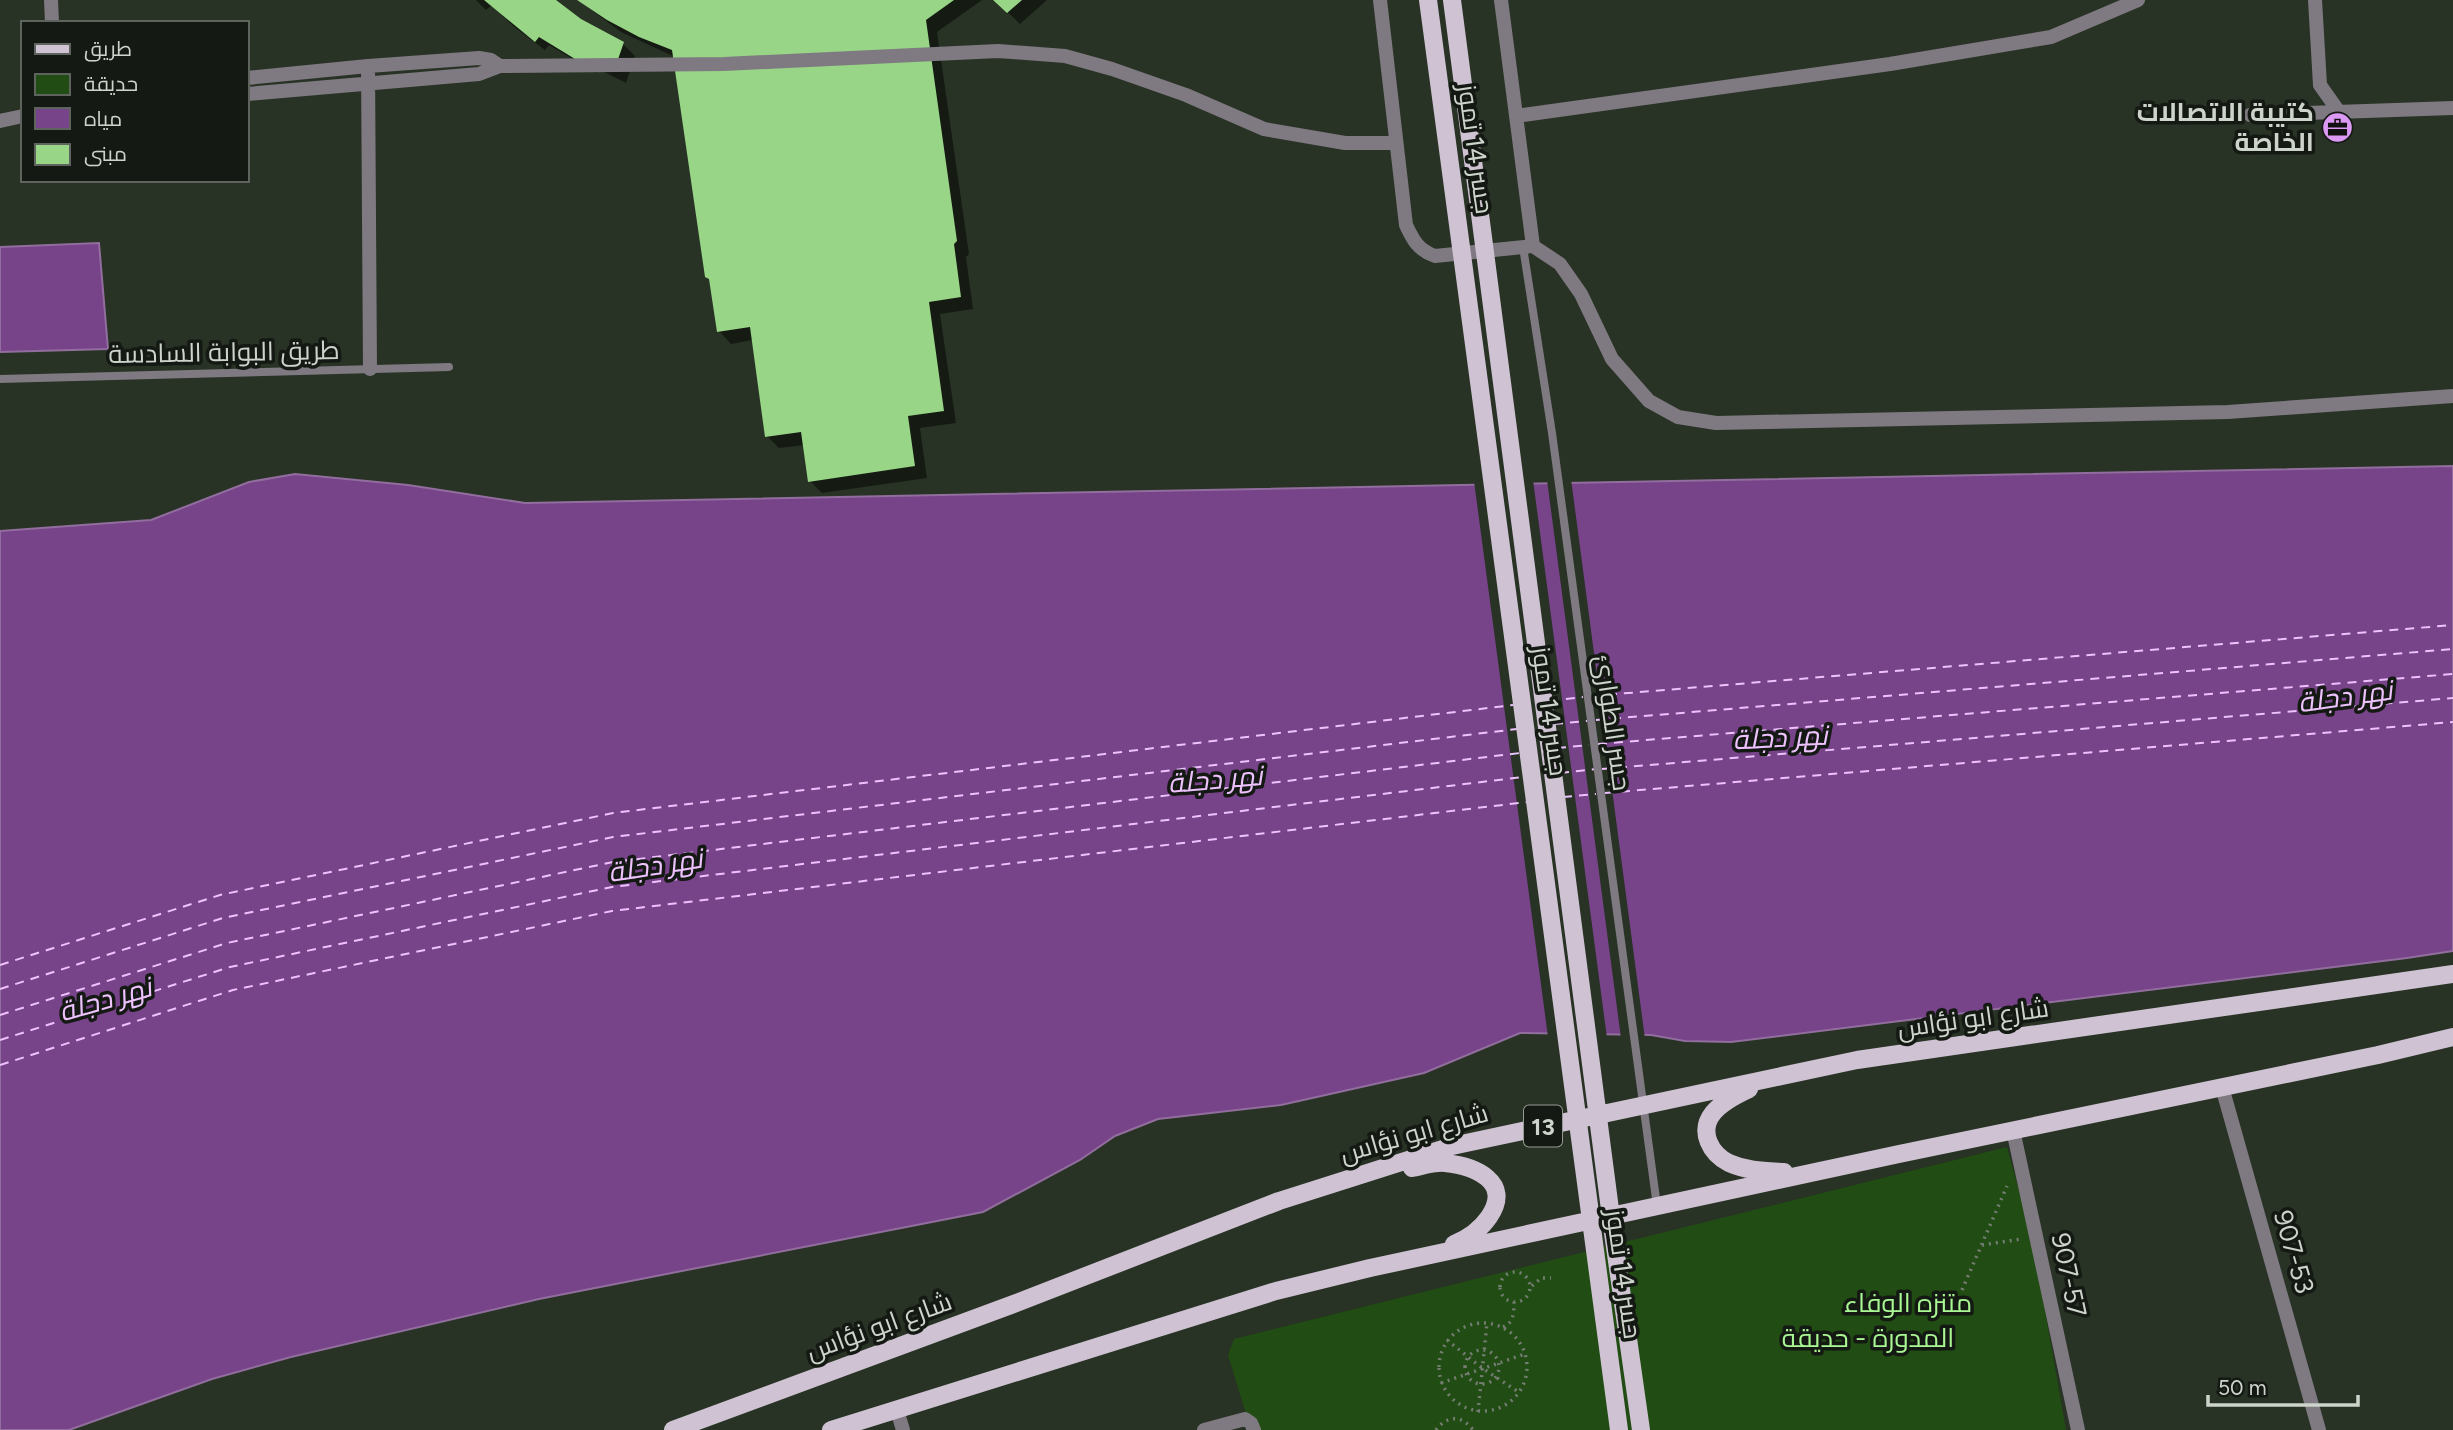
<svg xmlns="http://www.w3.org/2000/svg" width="2453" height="1430" font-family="Figtree,Cairo,sans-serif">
  <rect width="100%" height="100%" fill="#283325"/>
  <path fill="#214c13" d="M2007 1147 2032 1237 2066 1430H1251L1228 1355 1234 1339Z"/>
  <path fill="#774389" stroke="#916e9d" stroke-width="2" d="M99 243 108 349 0 352V247Z
    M2453 466V951L2407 958 1731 1042 1685 1041 1651 1035 1520 1033 1424 1073 1281 1105 1158 1119 1115 1136 1080 1160 983 1212 539 1299 291 1357 212 1379 69 1430H0V531L151 520 249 482 295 474 408 485 525 503Z"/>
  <path fill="#283325" d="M1571 479 1645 1039 1621 1038 1547 480Z
    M1533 480 1607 1038 1548 1037 1474 481Z"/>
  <path fill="#0007" d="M476 0H553L591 27 623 44 635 56 626 83 598 69 596 73 549 45 545 50 513 26 492 5 486 10Z
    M578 0H982L937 32 969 254 966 257 973 309 940 314 956 423 920 428 927 478 822 493 810 481 805 445 779 448 767 436 753 340 731 344 719 331 675 57 621 32Z
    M995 0H1047L1020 24Z"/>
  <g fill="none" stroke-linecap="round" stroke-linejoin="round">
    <path stroke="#edc2fd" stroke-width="2" stroke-dasharray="9 7" stroke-linecap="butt" d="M1592 696 2453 625
      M1550 701 1583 697
      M1596 720 2453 649
      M1554 724 1587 721
      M1598 744 2453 674
      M1557 748 1589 745
      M1602 769 2453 698
      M1560 773 1596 769
      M1605 793 2453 722
      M1563 797 1596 794
      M0 965 220 895 613 813 1513 705
      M0 989 223 918 613 837 1517 729
      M0 1015 227 943 613 862 1520 753
      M0 1040 230 967 612 887 1523 777
      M0 1065 233 990 612 911 1527 802"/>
  </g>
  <path fill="#98d587" d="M484 0H556L581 19 624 42 614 71 575 59 539 37 535 42Z
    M577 0H954L926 20 957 241 954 244 961 297 929 302 944 411 908 416 915 466 808 482 801 432 765 437 750 327 717 332 709 279 705 277 672 50 639 37 607 20Z
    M993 0H1022L1007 13Z"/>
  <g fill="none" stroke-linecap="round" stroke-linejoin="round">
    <path stroke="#747d71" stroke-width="3.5" stroke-dasharray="2 5" stroke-linecap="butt" d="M1982 1245 2021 1239
      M1500 1287a15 15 0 1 1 30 0a15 15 0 1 1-30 0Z
      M1532 1286 1541 1278H1551
      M1962 1290 2007 1186
      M1439 1367a44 44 0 1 1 88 0a44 44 0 1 1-88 0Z
      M1503 1327C1514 1323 1514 1312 1514 1302
      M1447 1340 1482 1368 1520 1393
      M1465 1367a17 17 0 1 1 34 0a17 17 0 1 1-34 0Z
      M1441 1383 1525 1354
      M1478 1412 1487 1323
      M1436 1430C1447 1415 1462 1415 1473 1430"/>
    <path stroke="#7f7981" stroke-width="8" d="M1523 247 1552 433 1657 1206
      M0 379 449 367"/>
    <path stroke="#7f7981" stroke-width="14" d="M51 0 52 23
      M1380 0 1406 225C1413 240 1418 250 1435 256L1533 246
      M1501 0 1533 246 1560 264 1581 294 1612 359 1649 401 1678 417 1716 423 2228 412 2453 396
      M2315 0 2320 85 2339 112
      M368 66 370 369
      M247 78 368 66 479 58 491 60 500 66
      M247 94 479 74 500 66 724 64 998 51 1065 56 1112 69 1186 95 1264 129 1345 143H1395
      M2250 115 2453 108
      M1516 116 1890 64 2051 37 2138 0
      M0 121 23 116
      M2222 1087 2319 1430
      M2013 1130 2078 1430
      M897 1410 903 1430
      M1204 1430 1245 1419 1251 1423 1254 1430"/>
    <path stroke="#cfc3d3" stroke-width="18" d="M1428 0 1619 1430
      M1452 0 1614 1240 1641 1430
      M1749 1089C1736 1095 1722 1102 1713 1113 1698 1132 1711 1154 1729 1163 1747 1171 1764 1171 1784 1172
      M1412 1168C1422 1166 1435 1162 1445 1163 1475 1166 1513 1182 1489 1217 1480 1230 1469 1238 1454 1244
      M673 1430 1011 1305 1279 1201 1452 1146 1857 1060 2453 974
      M831 1430 1276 1291 1370 1268 1899 1154 2378 1055 2453 1037"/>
  </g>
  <defs>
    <symbol id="office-disc" viewBox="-11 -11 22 22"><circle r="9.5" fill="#dc99f4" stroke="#141913"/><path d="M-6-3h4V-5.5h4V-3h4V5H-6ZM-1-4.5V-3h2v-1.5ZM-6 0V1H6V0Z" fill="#111"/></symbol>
  </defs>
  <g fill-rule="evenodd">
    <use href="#office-disc" x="2320" y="110" width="35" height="35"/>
  </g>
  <g text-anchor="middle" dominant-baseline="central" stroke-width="7" stroke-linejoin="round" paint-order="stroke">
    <rect fill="#141913" stroke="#969c94" stroke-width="2" x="1524" y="1105.5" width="38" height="41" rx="5"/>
    <g font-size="24" font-weight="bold" fill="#cdd4cb">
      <text x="1543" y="1126">13</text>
    </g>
    <g font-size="26" font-weight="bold" fill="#cdd4cb" stroke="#141913" text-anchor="end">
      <text x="2314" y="112">كتيبة الاتصالات<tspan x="2314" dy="30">الخاصة</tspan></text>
    </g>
    <g font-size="26" fill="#cdd4cb" stroke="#141913">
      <text transform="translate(1476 149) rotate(82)">جسر 14 تموز</text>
      <text transform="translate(224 352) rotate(-1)">طريق البوابة السادسة</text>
      <text transform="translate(1550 711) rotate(82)">جسر 14 تموز</text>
      <text transform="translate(1613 723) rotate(82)">جسر الطوارئ</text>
      <text transform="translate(1973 1018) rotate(-8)">شارع ابو نؤاس</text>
      <text transform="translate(1414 1133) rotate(-16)">شارع ابو نؤاس</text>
      <text transform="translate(2294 1252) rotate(74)">907-53</text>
      <text transform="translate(1624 1274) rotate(82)">جسر 14 تموز</text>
      <text transform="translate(2069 1275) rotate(78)">907-57</text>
      <text transform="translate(879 1326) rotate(-20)">شارع ابو نؤاس</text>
    </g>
    <g font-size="26" fill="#a9f894" stroke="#141913">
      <text x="1908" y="1303">متنزه الوفاء</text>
      <text x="1868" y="1338">المدورة - حديقة</text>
    </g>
    <g font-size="28" font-style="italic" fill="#edc2fd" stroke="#141913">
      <text transform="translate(2345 696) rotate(-8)">نهر دجلة</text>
      <text transform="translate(1780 737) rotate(-3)">نهر دجلة</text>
      <text transform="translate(1215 779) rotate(-5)">نهر دجلة</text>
      <text transform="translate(655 865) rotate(-9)">نهر دجلة</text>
      <text transform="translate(105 999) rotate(-16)">نهر دجلة</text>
    </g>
  </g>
  <rect x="21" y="21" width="228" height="161" fill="#141913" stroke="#5e645d" stroke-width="2"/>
  <rect x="35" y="44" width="35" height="10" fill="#cfc3d3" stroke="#5e645d" stroke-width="2"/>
  <text x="84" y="56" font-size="21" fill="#cdd4cb">طريق</text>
  <rect x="35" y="74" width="35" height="21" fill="#214c13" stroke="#5e645d" stroke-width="2"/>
  <text x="84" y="91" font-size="21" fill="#cdd4cb">حديقة</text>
  <rect x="35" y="108" width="35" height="21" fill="#774389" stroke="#5e645d" stroke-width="2"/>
  <text x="84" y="126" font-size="21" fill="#cdd4cb">مياه</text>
  <rect x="35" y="144" width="35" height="21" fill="#98d587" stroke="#5e645d" stroke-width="2"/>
  <text x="84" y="161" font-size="21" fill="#cdd4cb">مبنى</text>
  <path d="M2208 1395v10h150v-10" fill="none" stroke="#cdd4cb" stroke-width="3.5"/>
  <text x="2218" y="1395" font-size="21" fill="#cdd4cb" stroke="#141913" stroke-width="5" paint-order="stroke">50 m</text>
</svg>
